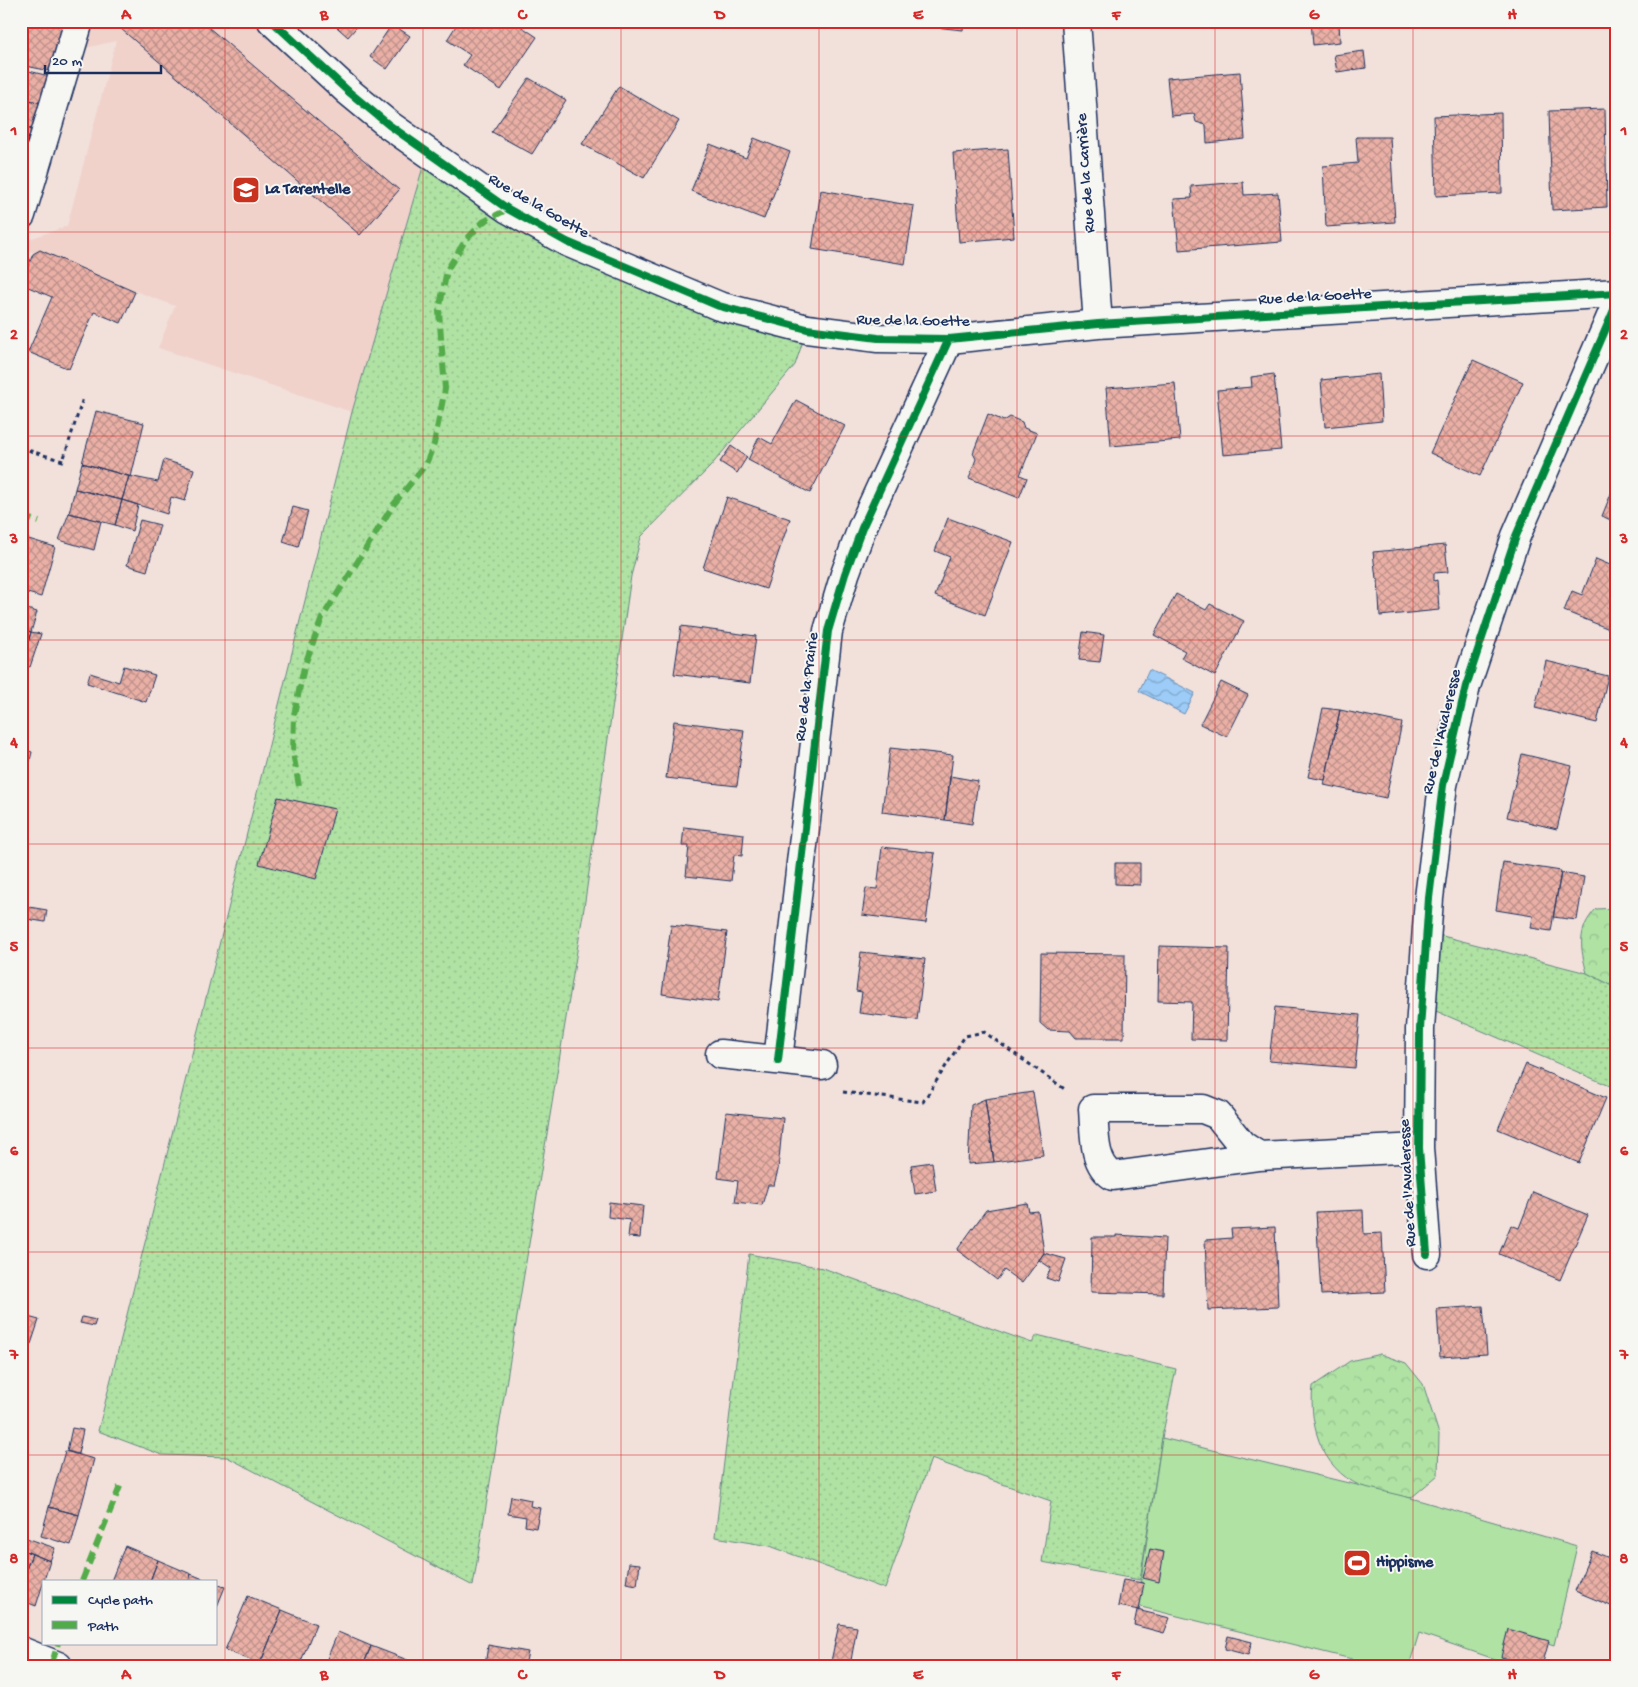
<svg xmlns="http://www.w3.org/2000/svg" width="1638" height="1687" font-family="'Gochi Hand',sans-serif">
  <defs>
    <pattern id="grass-dots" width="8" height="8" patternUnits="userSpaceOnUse" patternTransform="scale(1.25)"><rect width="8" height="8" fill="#afe2a3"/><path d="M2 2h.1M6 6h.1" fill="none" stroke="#96c28f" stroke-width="1.8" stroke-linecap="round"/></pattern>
    <pattern id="forest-crowns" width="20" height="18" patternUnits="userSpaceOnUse" patternTransform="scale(1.25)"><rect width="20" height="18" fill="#afe2a3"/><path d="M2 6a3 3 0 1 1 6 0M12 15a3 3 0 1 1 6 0" fill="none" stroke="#96c28f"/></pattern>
    <pattern id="water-waves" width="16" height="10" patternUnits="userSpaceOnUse" patternTransform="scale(1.25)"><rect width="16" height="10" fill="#9cccf7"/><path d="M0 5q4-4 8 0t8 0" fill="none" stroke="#7ea6cb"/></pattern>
    <pattern id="building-cross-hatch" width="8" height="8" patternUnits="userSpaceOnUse" patternTransform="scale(1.25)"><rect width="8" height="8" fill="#eab0a6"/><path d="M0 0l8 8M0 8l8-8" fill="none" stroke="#bd908a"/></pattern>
  </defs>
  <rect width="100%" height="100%" fill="#f2e1db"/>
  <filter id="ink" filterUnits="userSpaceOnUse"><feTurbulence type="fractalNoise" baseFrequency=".02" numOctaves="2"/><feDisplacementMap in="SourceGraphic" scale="10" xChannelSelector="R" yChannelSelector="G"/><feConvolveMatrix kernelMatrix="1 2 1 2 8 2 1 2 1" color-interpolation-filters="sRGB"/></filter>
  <g filter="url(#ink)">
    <path fill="#f0d2cb" d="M79 21H272L427 153 352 412 158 348 175 306 21 248V242L67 226 116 41 68 52Z"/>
    <path fill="url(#grass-dots)" stroke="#658880" d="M427 153 508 209 807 329 795 365 710 467 641 537 631 576 584 908 473 1586 227 1457 162 1455 98 1431 352 412Z
      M1427 932 1587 973 1617 988V1089L1422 1005Z
      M749 1254 823 1268 1032 1343 1037 1335 1176 1369 1162 1438 1140 1580 1042 1562 1051 1501 931 1459 885 1589 770 1546 715 1537Z"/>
    <path fill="url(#forest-crowns)" stroke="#658880" d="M1617 908V988L1587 973C1580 948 1577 929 1596 909Z
      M1380 1354 1406 1363 1423 1384 1439 1434 1438 1475 1411 1498C1397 1495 1382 1494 1369 1489 1324 1475 1308 1429 1313 1386L1350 1361Z"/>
    <path fill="#afe2a3" stroke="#658880" d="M1162 1438 1411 1498 1577 1546 1554 1645 1517 1633 1506 1663 1419 1633 1409 1666H1380L1137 1606Z"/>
    <path fill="url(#water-waves)" stroke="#688dba" d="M1149 670 1195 693 1184 714 1139 691Z"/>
    <path fill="url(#building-cross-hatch)" stroke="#1b2f5e" d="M21 21H56L67 25 55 72 21 65Z
      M126 21H201L399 190 360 235 120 28Z
      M330 21H359L361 22 348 37Z
      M459 21H513L537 37 501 90 463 65 470 55 447 40Z
      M906 21H964L963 30 905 24Z
      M1311 21H1339L1340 42 1313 45Z
      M392 24 410 36 387 69 370 57Z
      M1364 51 1366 68 1337 72 1334 55Z
      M21 69 53 77 46 104 21 98Z
      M1240 72 1245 139 1207 143 1206 125 1196 122 1194 114 1171 116 1167 78Z
      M529 78 566 100 532 154 492 132Z
      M619 86 679 121 644 178 582 144Z
      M21 98 46 104 40 131 21 127Z
      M1605 109 1607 207 1552 210 1549 111Z
      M1501 113 1502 193 1436 196 1434 116Z
      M21 127 40 131 32 166 21 163Z
      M1356 137H1390L1395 222 1326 227 1323 166 1358 163Z
      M754 138 790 152 764 219 691 191 710 144 746 158Z
      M1008 149 1014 237 959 242 953 153Z
      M1243 182 1244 195 1278 193 1282 242 1179 250 1174 199 1192 198 1191 186Z
      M821 190 914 206 905 264 812 249Z
      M40 250 135 292 121 323 94 312 69 369 28 352 52 297 21 284 33 254Z
      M1473 360 1523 382 1480 476 1430 453Z
      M1274 374 1281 450 1223 455 1217 390 1252 387 1251 377Z
      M1379 374 1382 421 1325 427 1321 380Z
      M1175 383 1180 440 1111 446 1106 388Z
      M796 400 845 426 810 493 748 460 759 437 772 444Z
      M96 411 144 423 131 477 82 463Z
      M988 414 1004 421 1010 417 1022 422 1024 428 1037 433 1020 475 1027 478 1019 498 969 478 976 459 973 453Z
      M731 446 747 457 737 473 720 462Z
      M164 460 194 469 185 501 171 497 167 514 122 500 129 476 158 482Z
      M82 463 129 476 122 500 75 489Z
      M1617 479V523L1602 516Z
      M75 489 122 500 115 525 69 513Z
      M727 497 790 519 766 589 703 568Z
      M122 500 138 505 132 531 115 525Z
      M293 507 308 511 298 547 283 542Z
      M69 513 101 521 94 550 59 540Z
      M948 518 1013 542 985 615 935 596 950 557 935 551Z
      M140 520 160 525 147 571 127 565Z
      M22 537 55 547 41 597 21 591Z
      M1445 545 1448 572 1434 573V581L1437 580 1439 610 1380 616 1378 579H1376L1373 552Z
      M1596 559 1617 568V632L1564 611 1572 591 1582 595Z
      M1176 594 1206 610 1210 604 1244 621 1215 676 1181 658 1185 651 1154 635Z
      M21 607 37 612 31 632 21 629Z
      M681 626 756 636 750 683 674 674Z
      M21 629 31 632 25 654 21 653Z
      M31 632 41 634 30 667 21 665V653L25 654Z
      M1083 632 1104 635 1100 662 1079 660Z
      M1546 661 1608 676 1597 723 1535 708Z
      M124 666 155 675 146 702 87 683 90 673 119 682Z
      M1221 682 1248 695 1227 737 1200 724Z
      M1323 708 1340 710 1325 780 1308 777Z
      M1340 710 1402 723 1386 798 1324 785Z
      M674 721 744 730 737 786 666 778Z
      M21 748 32 752 27 773 21 771Z
      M890 748 953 755 945 820 882 812Z
      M1522 754 1572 766 1557 829 1507 817Z
      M950 776 978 781 972 824 945 820Z
      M278 797 335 809 316 879 259 864Z
      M684 827 744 834 742 856 734 855 731 881 686 876 689 846H682Z
      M882 847 935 853 926 923 862 915 866 888 877 889Z
      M1503 862 1561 871 1551 931 1531 928 1533 916 1496 910Z
      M1115 863H1140V885L1115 884Z
      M1561 873 1584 877 1577 920 1553 917Z
      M29 907 47 910 45 922 27 919Z
      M671 925 727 932 718 1002 662 994Z
      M1159 946 1229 948 1227 1040 1191 1039 1192 1002 1158 1001Z
      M861 952 925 959 917 1020 859 1013 862 992 856 991Z
      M1041 953 1125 954 1124 1038H1076L1070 1031 1048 1030 1040 1023Z
      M1275 1007 1360 1015 1355 1068 1269 1061Z
      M1526 1064 1606 1098 1579 1163 1498 1129Z
      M1033 1092 1043 1155 994 1162 985 1099Z
      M985 1099 994 1162 968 1164 971 1105Z
      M726 1112 783 1118 778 1170 774 1185H768L762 1205 735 1202 738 1181 718 1178Z
      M932 1162 936 1191 915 1194 911 1165Z
      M1533 1192 1588 1215 1560 1280 1499 1254 1511 1225 1519 1228Z
      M609 1202 643 1206 640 1238 628 1237 630 1220 608 1217Z
      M1027 1203 1029 1212 1038 1211 1044 1253 1022 1283 1004 1270 997 1280 957 1250 986 1210Z
      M1363 1210 1364 1234 1382 1233 1385 1292 1321 1295 1316 1212Z
      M1275 1227 1278 1307 1208 1310 1205 1240 1232 1238 1231 1229Z
      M1116 1235 1165 1238 1163 1294 1091 1292 1092 1237H1116Z
      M1044 1253 1066 1259 1058 1282 1046 1278 1051 1268 1039 1260Z
      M1483 1306 1487 1354 1440 1357 1437 1309Z
      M21 1315 39 1320 31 1344 21 1341Z
      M82 1317 96 1320 94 1326 80 1323Z
      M72 1428 83 1430 78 1454 67 1451Z
      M65 1451 94 1459 79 1515 49 1507Z
      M511 1496 531 1500 530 1506 540 1508 536 1528 525 1526 526 1517 508 1514Z
      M49 1507 79 1515 71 1545 41 1536Z
      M21 1536 55 1548 50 1561 21 1549Z
      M125 1546 158 1560 150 1581H111Z
      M21 1549 32 1554 21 1582Z
      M1150 1549 1164 1552 1159 1582 1143 1578Z
      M1592 1551 1617 1561V1593L1611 1606 1575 1591Z
      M32 1554 50 1561 36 1606 21 1600V1582Z
      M158 1560 191 1574 189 1581H150Z
      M629 1563 640 1564 637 1585 626 1583Z
      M191 1574 208 1581H189Z
      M1123 1580 1144 1583 1139 1610 1118 1606Z
      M216 1584 225 1587 216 1609Z
      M248 1596 282 1610 260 1664 225 1650Z
      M282 1610 316 1624 299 1666H264L260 1664Z
      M1137 1610 1170 1618 1164 1633 1134 1625Z
      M839 1624 857 1627 850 1666H830Z
      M1508 1629 1549 1641 1542 1666H1505L1507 1659 1501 1657Z
      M338 1632 371 1646 363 1666H324Z
      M1228 1636 1252 1642 1248 1655 1225 1649Z
      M488 1645 528 1652 525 1666H485Z
      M371 1646 405 1659 403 1666H363Z
      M405 1659 421 1666H403Z"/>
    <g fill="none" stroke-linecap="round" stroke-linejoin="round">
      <defs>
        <path id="minor" d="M272 21 349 92 389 125 508 209 567 242 719 306 807 329 878 338 949 339 1098 324 1617 293
          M1076 21 1098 324
          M21 215 79 21
          M720 1054 822 1065
          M778 1060 828 631 845 574 862 528 949 339
          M1259 1156 1242 1145 1218 1115 1203 1109H1093C1095 1132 1092 1163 1113 1176L1259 1156 1419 1148
          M1427 1254 1419 1148 1420 1029 1429 898 1443 785 1466 686 1516 536 1617 303
          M21 1651 58 1666"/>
      </defs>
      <use href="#minor" stroke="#1b2f5e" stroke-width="31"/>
      <path stroke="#1b2f5e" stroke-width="3" stroke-dasharray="4 4" stroke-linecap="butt" d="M21 448 63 461 83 398
        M843 1092 923 1102 965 1036 984 1032 1066 1090"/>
      <use href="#minor" stroke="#f6f6f2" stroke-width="28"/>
      <path stroke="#52ab49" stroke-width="6" stroke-dasharray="12 6" stroke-linecap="butt" d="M21 516 39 522
        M299 786 293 753 294 715 304 667 322 618 394 504 426 464 434 444 445 389 439 311 447 270 465 241 483 222 508 209
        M82 1581 121 1484
        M52 1663 58 1643"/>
      <defs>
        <path id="cycleway" d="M272 21 349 92 389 125 508 209 567 242 719 306 807 329 878 338 949 339 1098 324 1617 293
          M778 1060 828 631 845 574 862 528 949 339
          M1427 1254 1419 1148 1420 1029 1429 898 1443 785 1466 686 1516 536 1617 303"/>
      </defs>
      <use href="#cycleway" stroke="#f6f6f2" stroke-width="11"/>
      <use href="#cycleway" stroke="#00873e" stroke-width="8"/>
    </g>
  </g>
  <path fill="none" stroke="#d62828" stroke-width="1" stroke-opacity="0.55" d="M225 21V1666M423 21V1666M621 21V1666M819 21V1666M1017 21V1666M1215 21V1666M1413 21V1666M21 232H1617M21 436H1617M21 640H1617M21 844H1617M21 1048H1617M21 1252H1617M21 1455H1617"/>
  <defs>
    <symbol id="school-square" viewBox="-11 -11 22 22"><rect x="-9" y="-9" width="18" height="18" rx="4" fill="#c8321e" stroke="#f6f6f2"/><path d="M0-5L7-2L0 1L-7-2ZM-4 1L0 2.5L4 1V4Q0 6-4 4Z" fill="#fff"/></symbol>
    <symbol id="stadium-square" viewBox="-11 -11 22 22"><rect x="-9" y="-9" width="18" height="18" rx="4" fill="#c8321e" stroke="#f6f6f2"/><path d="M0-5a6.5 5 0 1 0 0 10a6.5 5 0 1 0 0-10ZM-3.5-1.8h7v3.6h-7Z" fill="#fff"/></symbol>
  </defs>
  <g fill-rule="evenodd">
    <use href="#school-square" x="230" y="174" width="32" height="32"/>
    <use href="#stadium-square" x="1341" y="1547" width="32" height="32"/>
  </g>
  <g text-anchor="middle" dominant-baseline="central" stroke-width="4" stroke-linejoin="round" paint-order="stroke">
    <g font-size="16" fill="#1b2f5e" stroke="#f6f6f2">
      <text transform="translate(1087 173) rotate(-94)">Rue de la Carrière</text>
      <text transform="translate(538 207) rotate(30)">Rue de la Goette</text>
      <text transform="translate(1315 298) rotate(-3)">Rue de la Goette</text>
      <text transform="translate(913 322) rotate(1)">Rue de la Goette</text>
      <text transform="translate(808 687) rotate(-83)">Rue de la Prairie</text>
      <text transform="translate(1443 732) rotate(-77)">Rue de l'Avaleresse</text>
      <text transform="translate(1409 1183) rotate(-93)">Rue de l'Avaleresse</text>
    </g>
    <g font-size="16" font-weight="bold" fill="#1b2f5e" stroke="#f6f6f2" text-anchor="start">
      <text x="265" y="190">La Tarentelle</text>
      <text x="1376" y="1563">Hippisme</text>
    </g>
  </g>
  <rect width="1638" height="1687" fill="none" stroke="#f6f6f2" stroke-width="55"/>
  <rect x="42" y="1580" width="175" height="65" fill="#f6f6f2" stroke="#9ea6b7"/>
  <rect x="52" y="1596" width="25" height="8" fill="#00873e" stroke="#9ea6b7"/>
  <text x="88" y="1604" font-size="15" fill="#1b2f5e">Cycle path</text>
  <rect x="52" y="1621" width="25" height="8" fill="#52ab49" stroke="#9ea6b7"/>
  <text x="88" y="1630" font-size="15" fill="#1b2f5e">Path</text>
  <path d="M45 65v8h116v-8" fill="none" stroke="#1b2f5e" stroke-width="2.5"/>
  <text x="52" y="65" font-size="15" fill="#1b2f5e" stroke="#f6f6f2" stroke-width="4" paint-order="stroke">20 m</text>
  <rect x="28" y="28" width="1582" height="1632" fill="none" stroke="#d62828" stroke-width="2"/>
  <g font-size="16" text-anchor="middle" font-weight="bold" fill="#d62828">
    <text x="126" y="19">A</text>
    <text x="324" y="19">B</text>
    <text x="522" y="19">C</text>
    <text x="720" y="19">D</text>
    <text x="918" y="19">E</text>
    <text x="1116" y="19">F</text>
    <text x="1314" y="19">G</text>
    <text x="1512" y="19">H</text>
    <text x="14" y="135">1</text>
    <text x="1624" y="135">1</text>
    <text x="14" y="339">2</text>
    <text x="1624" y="339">2</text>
    <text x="14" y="543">3</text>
    <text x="1624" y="543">3</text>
    <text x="14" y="747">4</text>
    <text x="1624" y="747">4</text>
    <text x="14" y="951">5</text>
    <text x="1624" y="951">5</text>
    <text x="14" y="1155">6</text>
    <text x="1624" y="1155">6</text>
    <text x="14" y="1359">7</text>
    <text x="1624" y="1359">7</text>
    <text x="14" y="1563">8</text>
    <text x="1624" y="1563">8</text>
    <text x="126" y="1679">A</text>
    <text x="324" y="1679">B</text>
    <text x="522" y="1679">C</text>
    <text x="720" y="1679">D</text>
    <text x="918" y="1679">E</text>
    <text x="1116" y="1679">F</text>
    <text x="1314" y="1679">G</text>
    <text x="1512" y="1679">H</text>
  </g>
</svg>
